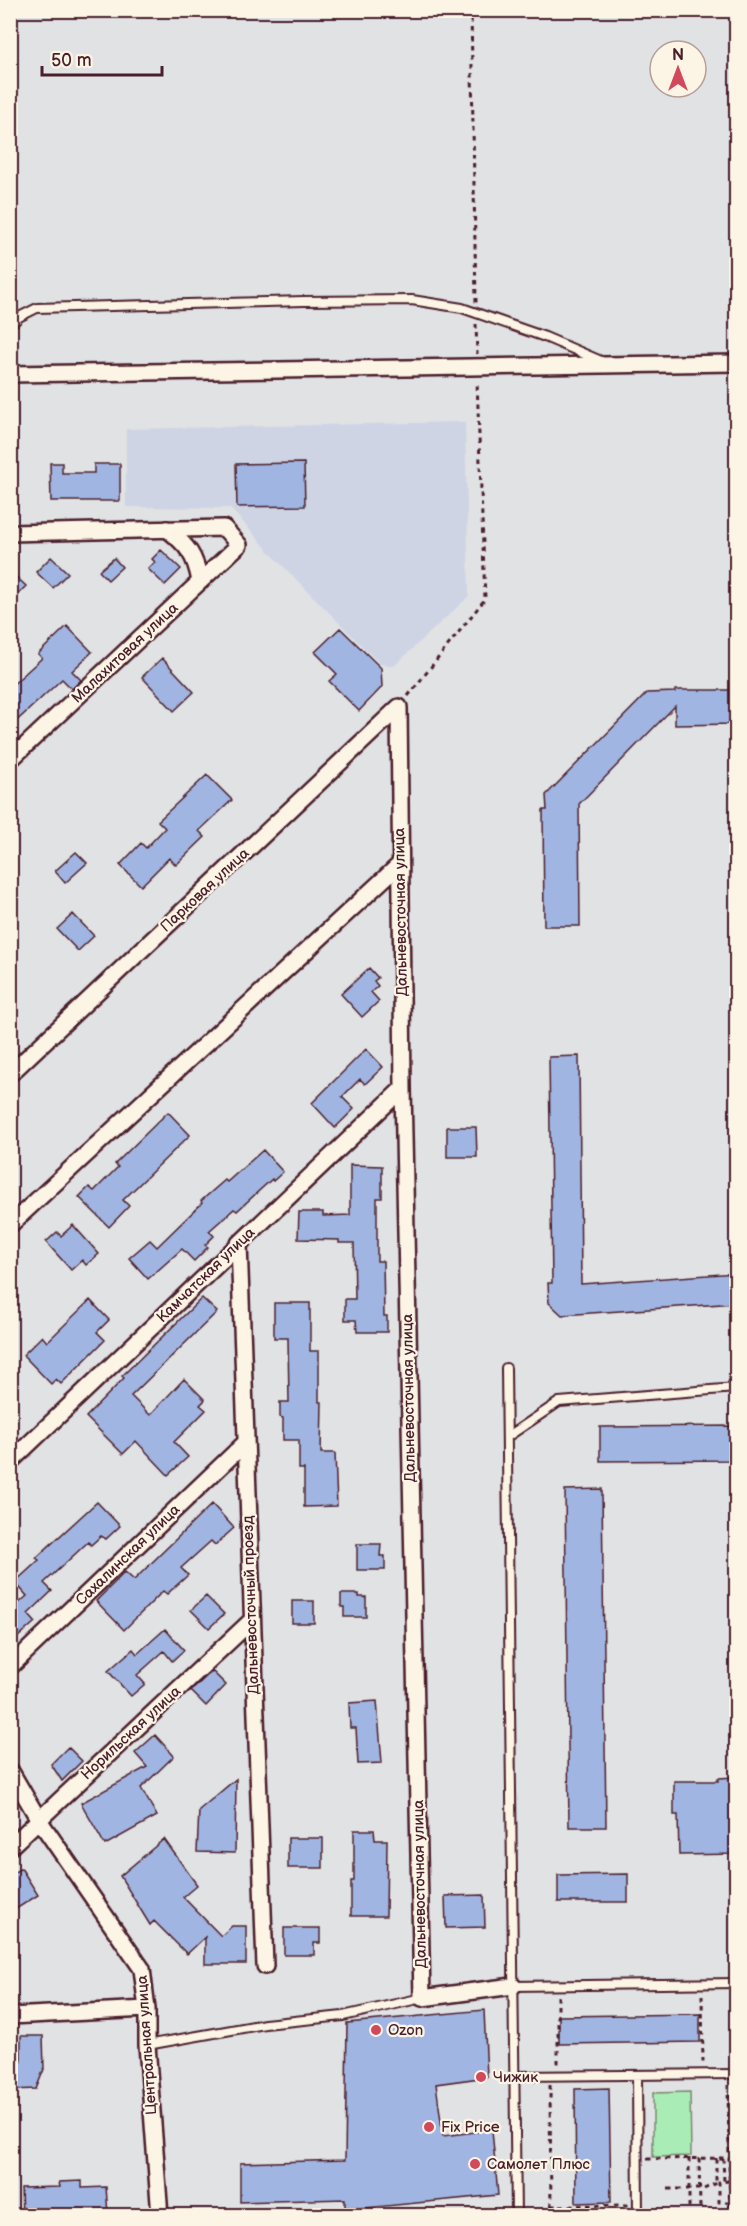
<svg xmlns="http://www.w3.org/2000/svg" width="747" height="2226" font-family="'Balsamiq Sans',sans-serif">
  <rect width="100%" height="100%" fill="#e1e2e4"/>
  <filter id="ink" filterUnits="userSpaceOnUse"><feTurbulence type="fractalNoise" baseFrequency=".0167" numOctaves="2"/><feDisplacementMap in="SourceGraphic" scale="12" xChannelSelector="R" yChannelSelector="G"/><feConvolveMatrix kernelMatrix="1 2 1 2 8 2 1 2 1" color-interpolation-filters="sRGB"/></filter>
  <g filter="url(#ink)">
    <path fill="#ced4e4" d="M465 422 469 596 394 666 380 664 280 563 230 508 126 507V429Z"/>
    <path fill="#aaecb5" stroke="#7a8670" stroke-width="1.5" d="M690 2092 691 2156 653 2157V2093Z"/>
    <path fill="#a1b5e3" stroke="#4a1f2b" stroke-width="1.5" d="M50 463H62V473H94V464H120V501H51Z
      M304 463 305 506 237 507 236 464Z
      M161 550 181 569 165 585 148 569 155 562 152 559Z
      M51 557 68 573 53 588 36 572Z
      M114 558 122 567 108 580 99 571Z
      M10 571 26 586 10 602Z
      M67 626 92 652 72 671 81 680 72 689 62 679 10 727V687L42 658 38 654Z
      M340 628 381 668 382 687 359 711 329 681 337 674 315 652Z
      M162 658 194 692 174 711 142 677Z
      M675 690H736V724L675 725V706L579 804 580 926H544L543 810H547L546 795 647 693 675 692Z
      M207 775 232 800 199 831 205 837 176 865 169 858 141 886 120 865 141 843 146 848 165 828 158 821Z
      M76 852 87 863 65 883 55 871Z
      M73 914 94 936 78 951 57 929Z
      M369 968 378 978 374 981 378 986 371 992 379 1001 362 1017 341 994Z
      M366 1049 383 1067 365 1084 360 1079 342 1097 354 1109 335 1128 312 1103Z
      M579 1056 581 1284 736 1273V1303L562 1315 549 1303 548 1283H552L549 1057Z
      M168 1112 190 1135 123 1200 129 1206 109 1227 79 1197 89 1187 94 1191 118 1167 115 1164Z
      M447 1127H476L477 1157H447Z
      M263 1150 283 1172 273 1181 272 1179 237 1211 234 1209 209 1231 214 1236 205 1245 208 1247 194 1261 182 1249 148 1279 129 1258 150 1240 157 1247 202 1203 201 1201 225 1180 227 1182Z
      M350 1165 382 1166V1198H377V1261H383L384 1316H387V1332H357L356 1320H345V1299H355L354 1243H339V1240L298 1239 299 1212H323V1216L350 1215Z
      M73 1225 99 1254 86 1265 82 1260 71 1270 46 1242 57 1232 61 1236Z
      M202 1298 217 1312 131 1396 150 1415 184 1379 205 1400 200 1405 206 1410 174 1442 188 1457 168 1475 136 1441 123 1454 86 1417 124 1378 122 1376Z
      M90 1300 109 1320 97 1332 105 1340 61 1384 56 1379 51 1384 23 1355 42 1336 47 1342Z
      M274 1303H310V1351H319V1402H322L321 1453H335L337 1506 304 1507V1469H299V1440H283V1418L280 1417V1402H289L288 1338H274Z
      M736 1426V1460L600 1461V1427Z
      M602 1489 606 1827H569L565 1490Z
      M97 1502 120 1526 106 1539 101 1536 91 1545 88 1542 44 1583 52 1591 28 1614 35 1622 10 1644V1611L27 1596 15 1582 39 1560 36 1558Z
      M212 1504 234 1528 215 1545 211 1541 181 1568 188 1575 167 1594 163 1591 124 1630 96 1601 125 1572 134 1580Z
      M357 1544H381L380 1556H385V1570H357Z
      M341 1594H359V1597H366V1617H344V1607H341Z
      M206 1596 224 1614 209 1628 191 1610Z
      M292 1601H314V1623H292Z
      M165 1629 184 1650 172 1661 164 1651 137 1675 145 1684 131 1696 108 1671 133 1649 137 1654Z
      M212 1671 226 1685 206 1706 191 1691Z
      M377 1701 382 1763 358 1764 356 1728H350L349 1703Z
      M155 1735 174 1756 141 1788 157 1816 105 1845 81 1803 147 1767 135 1753Z
      M68 1747 82 1761 62 1781 51 1764Z
      M736 1777V1854L679 1855 678 1815H674V1781H718V1778Z
      M236 1779 235 1853 197 1852 199 1810Z
      M354 1830H374L375 1840H387L386 1916H351V1881H354Z
      M288 1838H323V1868H288Z
      M164 1839 197 1885 183 1897 221 1936 232 1926H246V1964H205V1937L187 1954 154 1921 150 1925 120 1876Z
      M21 1868 38 1895 16 1909 10 1900V1875Z
      M628 1874V1902H558V1875Z
      M484 1895 485 1927 446 1928 445 1896Z
      M284 1928H320V1943H314V1955H284Z
      M484 2010 487 2077 436 2084 443 2136 492 2130 498 2195 345 2210V2199L240 2202V2163L345 2160 347 2023Z
      M700 2014V2042L559 2044V2016Z
      M21 2036H43L44 2069 36 2089 10 2090V2062L21 2061Z
      M609 2088 611 2202 576 2203 575 2089Z
      M82 2181V2188L106 2187 108 2214 22 2216 21 2188 60 2187 59 2182Z"/>
    <g fill="none" stroke-linecap="round" stroke-linejoin="round">
      <defs>
        <path id="lane" d="M10 325 19 317 37 308 304 301 412 300 462 308 545 337 601 361
          M506 1368 516 2216
          M507 1437 559 1402 736 1388
          M513 1986 736 1983
          M147 2045 265 2024 343 2016 422 1998
          M637 2075 638 2216
          M514 2076 736 2074"/>
        <path id="street" d="M10 374 736 363
          M167 529C188 546 195 555 200 581
          M10 533 224 528 239 545 10 760
          M399 707 403 1088 422 1998 513 1986
          M10 1074 399 707
          M10 1225 400 864
          M239 1243 265 1966
          M10 1462 403 1088
          M10 1667 245 1443
          M10 1770 39 1820 142 1969 147 2009V2045L160 2216
          M10 1847 252 1620
          M10 2016 147 2009"/>
      </defs>
      <use href="#lane" stroke="#4a1f2b" stroke-width="12"/>
      <use href="#street" stroke="#4a1f2b" stroke-width="20"/>
      <path stroke="#4a1f2b" stroke-width="3" stroke-dasharray="4.5 4.5" stroke-linecap="butt" d="M471 10 476 303
        M476 324 477 354
        M408 696 485 599 477 381
        M702 1995 703 2063
        M558 1996V2065
        M550 2085 551 2216
        M728 2085 730 2216
        M689 2158V2209
        M699 2158 700 2209
        M716 2158V2183
        M723 2158 724 2182
        M647 2159 729 2158
        M729 2181 719 2182V2202H729
        M668 2189H704L719 2182
        M551 2206 628 2205"/>
      <use href="#lane" stroke="#fcf5e5" stroke-width="8"/>
      <use href="#street" stroke="#fcf5e5" stroke-width="15"/>
    </g>
  </g>
  <g fill="#d1495b" stroke="#fcf5e5" stroke-width="2">
    <circle cx="376" cy="2030" r="6"/>
    <circle cx="481" cy="2077" r="6"/>
    <circle cx="429" cy="2127" r="6"/>
    <circle cx="475" cy="2164" r="6"/>
  </g>
  <g text-anchor="middle" dominant-baseline="central" stroke-width="4.5" stroke-linejoin="round" paint-order="stroke">
    <g font-size="15" fill="#4a1f2b" stroke="#fcf5e5">
      <text transform="translate(125 653) rotate(-43)">Малахитовая улица</text>
      <text transform="translate(205 890) rotate(-43)">Парковая улица</text>
      <text transform="translate(401 912) rotate(-91)">Дальневосточная улица</text>
      <text transform="translate(206 1275) rotate(-44)">Камчатская улица</text>
      <text transform="translate(409 1398) rotate(-91)">Дальневосточная улица</text>
      <text transform="translate(128 1555) rotate(-44)">Сахалинская улица</text>
      <text transform="translate(251 1605) rotate(-92)">Дальневосточный проезд</text>
      <text transform="translate(131 1733) rotate(-43)">Норильская улица</text>
      <text transform="translate(420 1884) rotate(-91)">Дальневосточная улица</text>
      <text transform="translate(147 2045) rotate(-94)">Центральная улица</text>
    </g>
    <g font-size="15" fill="#4a1f2b" stroke="#fcf5e5" text-anchor="start">
      <text x="388" y="2030">Ozon</text>
      <text x="493" y="2077">Чижик</text>
      <text x="441" y="2127">Fix Price</text>
      <text x="487" y="2164">Самолет Плюс</text>
    </g>
  </g>
  <rect width="747" height="2226" fill="none" stroke="#fcf5e5" stroke-width="36"/>
  <rect x="18" y="18" width="711" height="2190" fill="none" stroke="#4a1f2b" stroke-width="2" filter="url(#ink)"/>
  <g transform="translate(678 69)"><circle r="28" fill="#fcf5e5" stroke="#b59f9b" stroke-width="1.5"/>
  <path d="M0-4.5L10 22L0 15L-10 22Z" fill="#d1495b"/>
  <text y="-9" font-size="16" font-weight="bold" text-anchor="middle" fill="#4a1f2b">N</text>
  </g>
  <path d="M42 66v9h120v-9" fill="none" stroke="#4a1f2b" stroke-width="3"/>
  <text x="51" y="66" font-size="18" fill="#4a1f2b" stroke="#fcf5e5" stroke-width="4.5" paint-order="stroke">50 m</text>
</svg>
